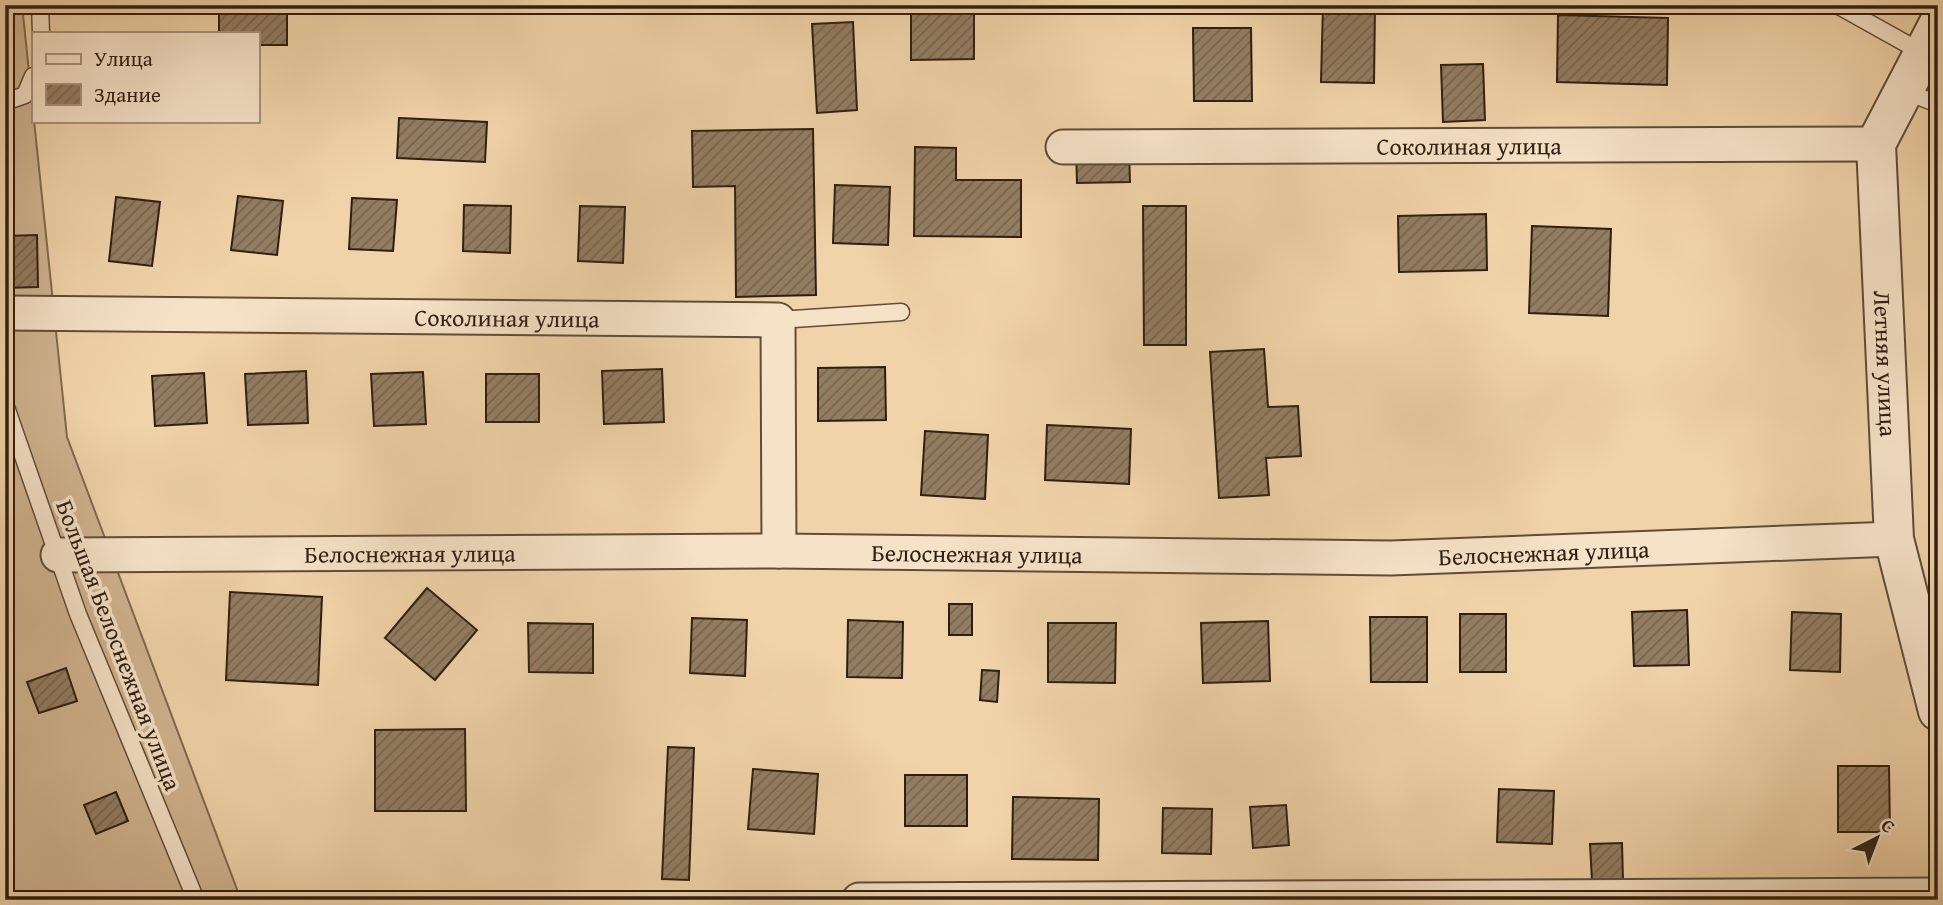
<svg xmlns="http://www.w3.org/2000/svg" width="1943" height="905" font-family="'Gentium Book Plus',serif">
  <defs>
    <pattern id="building-hatch" width="6" height="6" patternUnits="userSpaceOnUse" patternTransform="scale(1.75)"><rect width="6" height="6" fill="#937d61"/><path d="M-1 1l2-2M0 6l6-6M5 7l2-2" fill="none" stroke="#78664f"/></pattern>
  </defs>
  <rect width="100%" height="100%" fill="#f1d3a9"/>
  <filter id="stains"><feTurbulence type="fractalNoise" baseFrequency=".00286" numOctaves="4"/><feColorMatrix values="0 0 0 0 .2 0 0 0 0 .09 0 0 0 0 .02 0 0 0 .5 -.17"/></filter>
  <radialGradient id="worn" r=".72"><stop offset=".6" stop-color="#630" stop-opacity="0"/><stop offset="1" stop-color="#630" stop-opacity=".3"/></radialGradient>
  <path fill="#d0b490" stroke="#7f6a52" stroke-width="2" d="M5 5H22L67 437 241 900H5Z"/>
  <path fill="url(#building-hatch)" stroke="#2e1f14" stroke-width="2" d="M219 5H287V45H257V33H219Z
    M1323 5H1375L1374 83 1321 82Z
    M974 13V59L911 60V14Z
    M1558 15 1668 18 1667 85 1557 82Z
    M853 22 857 110 817 113 812 24Z
    M1193 28H1251L1252 101H1194Z
    M1483 64 1485 120 1443 122 1441 65Z
    M399 118 487 122 485 162 397 158Z
    M813 129 816 295 736 297 735 186 693 187 692 131Z
    M915 147 956 148V180H1021V237L914 236Z
    M1076 148H1129L1130 182 1077 183Z
    M835 185 890 187 888 245 833 243Z
    M238 196 283 201 277 255 231 250Z
    M116 197 160 202 152 266 109 261Z
    M352 198 397 200 393 251 349 249Z
    M464 205 511 206 510 253 463 251Z
    M580 206 625 207 623 263 578 261Z
    M1143 206H1186V345H1144Z
    M1486 214 1487 270 1399 272 1398 216Z
    M1532 226 1611 229 1608 316 1529 313Z
    M37 235 38 287 5 288V236Z
    M1264 349 1268 407 1298 406 1301 456 1266 458 1269 495 1219 498 1210 352Z
    M885 367 886 420 818 421V368Z
    M662 369 664 422 604 424 602 371Z
    M306 371 308 423 248 425 245 374Z
    M423 372 426 424 374 426 371 374Z
    M204 373 207 423 155 426 152 376Z
    M486 374H539V422H486Z
    M1047 425 1131 429 1129 484 1045 480Z
    M925 431 988 435 985 499 921 495Z
    M427 588 477 630 435 680 385 638Z
    M230 592 322 597 318 685 226 680Z
    M949 604H972V635H949Z
    M1687 610 1689 665 1634 666 1632 612Z
    M1792 612 1841 614 1840 672 1790 670Z
    M1460 614H1506V672H1460Z
    M1370 617H1427V682H1371Z
    M692 618 747 620 745 676 690 673Z
    M848 620 903 622 902 678 847 677Z
    M1268 621 1270 681 1203 683 1201 623Z
    M528 623 593 624V673L529 672Z
    M1048 623H1116L1115 683 1048 682Z
    M66 668 77 701 39 713 27 682Z
    M982 670 999 671 997 702 980 700Z
    M465 729 466 811H375V730Z
    M668 747 694 748 689 880 662 879Z
    M1838 766H1889L1890 832H1838Z
    M753 769 818 774 814 834 748 829Z
    M905 775H967V826H905Z
    M1499 789 1554 791 1552 844 1497 842Z
    M116 792 128 821 96 834 84 805Z
    M1013 797 1099 799 1098 860 1012 859Z
    M1286 805 1289 845 1253 848 1250 807Z
    M1163 808 1212 809 1211 854 1162 853Z
    M1622 843 1623 880 1592 881 1590 844Z"/>
  <g fill="none" stroke-linecap="round" stroke-linejoin="round">
    <defs>
      <path id="service" d="M40 5 41 33
        M1837 5 1923 53
        M1904 91 1938 104
        M5 102 25 95 33 76
        M778 320 901 312
        M5 404 78 614 196 900"/>
      <g id="minor">
        <path id="s1" d="M1063 147 1876 144"/>
        <path id="s2" d="M5 313 778 320 779 551"/>
        <path id="s3" d="M58 555 779 551 1391 558 1894 539"/>
        <path d="M859 900 1938 895"/>
      </g>
      <g id="tertiary">
        <path id="s4" d="M1938 25 1876 144 1894 539 1938 711"/>
      </g>
    </defs>
    <use href="#service" stroke="#5f4c39" stroke-width="19"/>
    <use href="#minor" stroke="#5f4c39" stroke-width="37"/>
    <use href="#tertiary" stroke="#5f4c39" stroke-width="42"/>
    <use href="#service" stroke="#f6e2c7" stroke-width="16"/>
    <use href="#minor" stroke="#f6e2c7" stroke-width="33"/>
    <use href="#tertiary" stroke="#f6e2c7" stroke-width="38"/>
  </g>
  <g text-anchor="middle" dominant-baseline="central" stroke-width="7" stroke-linejoin="round" paint-order="stroke">
    <g font-size="24" fill="#2e1f14" stroke="#f6e2c7">
      <text stroke="none"><textPath href="#s1" startOffset="406">Соколиная улица</textPath></text>
      <text stroke="none"><textPath href="#s2" startOffset="502">Соколиная улица</textPath></text>
      <text stroke="none"><textPath href="#s4" startOffset="354">Летняя улица</textPath></text>
      <text stroke="none"><textPath href="#s3" startOffset="1486">Белоснежная улица</textPath></text>
      <text stroke="none"><textPath href="#s3" startOffset="352">Белоснежная улица</textPath></text>
      <text stroke="none"><textPath href="#s3" startOffset="919">Белоснежная улица</textPath></text>
      <text transform="translate(119 645) rotate(69)">Большая Белоснежная улица</text>
    </g>
  </g>
  <rect width="1943" height="905" fill="none" stroke="#f1d3a9" stroke-width="28"/>
  <rect x="7" y="7" width="1929" height="891" fill="none" stroke="#2e1f14" stroke-width="3.5"/>
  <rect x="14" y="14" width="1915" height="877" fill="none" stroke="#2e1f14" stroke-width="2"/>
  <rect x="32" y="32" width="228" height="91" fill="#f6e2c7" stroke="#a6947f" stroke-width="2"/>
  <rect x="46" y="54" width="35" height="10" fill="#f6e2c7" stroke="#a6947f" stroke-width="2"/>
  <text x="94" y="66" font-size="21" fill="#2e1f14">Улица</text>
  <rect x="46" y="84" width="35" height="21" fill="url(#building-hatch)" stroke="#a6947f" stroke-width="2"/>
  <text x="94" y="102" font-size="21" fill="#2e1f14">Здание</text>
  <g transform="translate(1877 838) rotate(42)" stroke="#f6e2c7" stroke-width="5" paint-order="stroke">
  <path d="M0-5L12 26L0 18L-12 26Z" fill="#2e1f14"/>
  <text y="-10" font-size="19" font-weight="bold" text-anchor="middle" fill="#2e1f14">С</text>
  </g>
  <rect width="100%" height="100%" filter="url(#stains)"/>
  <rect width="100%" height="100%" fill="url(#worn)"/>
</svg>
